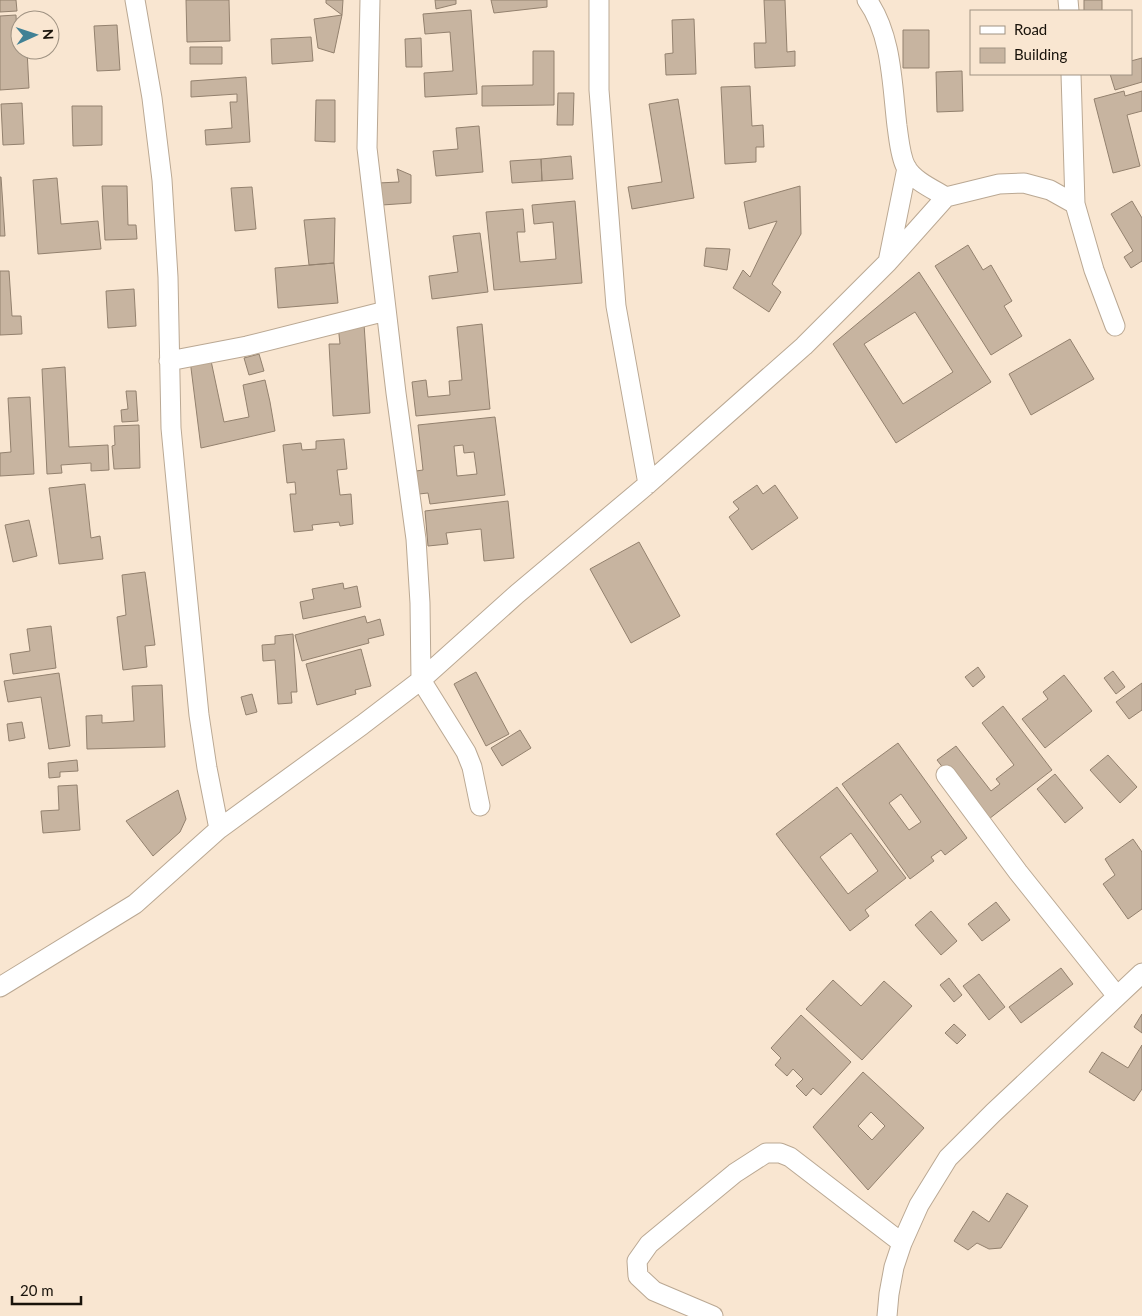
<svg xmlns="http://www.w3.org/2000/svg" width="1142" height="1316" font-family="Lato,sans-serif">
  <rect width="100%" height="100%" fill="#f9e6d1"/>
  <path fill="#c7b4a0" stroke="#93816e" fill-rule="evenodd" d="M0 0H16L17 11 0 12Z
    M186 0H229L230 41 187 42Z
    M326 0H343L342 15 326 3Z
    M435 0H456V4L436 9Z
    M491 0H547V7L494 13Z
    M764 0H785L787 52 795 51V66L755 68 754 43H766Z
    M1084 0H1102V11H1084Z
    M471 10 477 94 425 97 424 73 453 71 450 32 425 34 423 14Z
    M16 15 17 38H20V50H27L29 88 0 90V16Z
    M342 15 334 53 318 48 314 19Z
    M694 19 696 74 666 75 665 54 673 53 672 20Z
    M117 25 120 70 97 71 94 26Z
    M903 30H929V68H903Z
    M311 37 313 61 272 64 271 39Z
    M421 38 422 67H406L405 39Z
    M190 47H222V64H190Z
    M533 51H554V105L482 106V86L533 85Z
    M1142 58V82L1115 90 1110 74H1131V61Z
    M962 71 963 111 937 112 936 72Z
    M246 77 250 142 206 145 205 130 232 128 230 102H237V94L191 97V81Z
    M750 86 752 126 763 125 764 147H756V162L725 164 721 87Z
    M1124 91 1125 96 1142 91V111L1127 115 1140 166 1113 173 1094 99Z
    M558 93H574L573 125H557Z
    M678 99 694 198 632 209 628 187 662 182 649 104Z
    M316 100H335V142L315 141Z
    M22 103 24 144 3 145 1 104Z
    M72 106H102V145L73 146Z
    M479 126 483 172 436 176 433 151 458 149 456 128Z
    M571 156 573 179 542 181 541 159Z
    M541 159 542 181 512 183 510 161Z
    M397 169 411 175V203L382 205 378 183 399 182Z
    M0 177H1L5 236H0Z
    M57 178 61 224 98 221 101 249 38 254 33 180Z
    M102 186H127L128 225H136L137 239 105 240Z
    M800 186 801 234 772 284 781 292 769 312 733 288 743 270 750 277 777 221 749 229 744 202Z
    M252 187 256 229 235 231 231 188Z
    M575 201 582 283 494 290 486 212 523 209 525 232H517L520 262 556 259 553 222 534 224 532 205Z
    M1132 201 1142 218V261L1131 268 1124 257 1133 251 1111 214Z
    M335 218 334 263 309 265 304 220Z
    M480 233 488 292 432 299 429 276 458 272 453 236Z
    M968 245 983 270 991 265 1012 301 1004 306 1022 336 991 355 935 266Z
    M706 248 730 249 727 270 704 266Z
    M334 263 338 303 278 308 275 268Z
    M0 271H9L12 316H21L22 334 0 335Z
    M919 272 991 382 896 443 833 344ZM915 312 953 372 903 404 864 344Z
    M134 289 136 326 108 328 106 291Z
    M364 324 370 413 333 416 329 344H340L338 325Z
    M482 324 490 409 416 416 412 382 426 380 428 397 450 395 449 381 462 380 457 327Z
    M1070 339 1094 379 1031 415 1009 374Z
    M259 354 264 371 249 375 244 358Z
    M210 356 224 422 249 417 243 385 265 380 270 402 275 431 201 448 190 360Z
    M65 367 69 447 108 445 109 470 91 471V463L61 465 62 473 47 474 42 369Z
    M126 391H136L138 421 122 422 121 410 128 409Z
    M30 397 34 474 0 476V453L11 452 8 398Z
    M495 417 505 495 430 504 428 493 419 494 416 471 423 470 418 425ZM463 445 464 453 474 452 477 474 457 476 454 446Z
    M139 425 140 468 114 469 112 446 115 445 114 426Z
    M344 439 347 469 337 470 340 495 351 494 353 524 340 526 339 522 312 525 313 530 294 532 290 494H296L295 482 287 483 283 445 301 443 302 450 316 449V441Z
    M85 484 91 538 100 536 103 559 59 564 49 488Z
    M757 485 763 494 775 485 798 518 752 550 729 517 739 509 733 502Z
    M508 501 514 558 484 561 481 529 446 533 448 544 428 546 425 511Z
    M29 520 37 556 13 562 5 525Z
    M639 542 680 616 631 643 590 569Z
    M145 572 155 645 145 646 147 667 123 670 117 617 126 615 122 575Z
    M343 583 344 589 357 586 361 607 303 619 300 602 314 599 312 589Z
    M365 616 367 623 380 619 384 635 368 639 369 643 302 661 295 635Z
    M51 626 56 668 13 674 10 654 30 651 27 629Z
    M293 634 297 692H291L292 703 278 704 275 660 263 661 262 645 275 644V636Z
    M361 649 371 686 355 690 356 694 317 705 306 664Z
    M978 667 985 677 973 687 965 677Z
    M1113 671 1125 687 1116 694 1104 678Z
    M476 672 509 734 486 746 454 684Z
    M59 673 70 746 49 749 41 697 8 702 4 681Z
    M1064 675 1092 711 1045 748 1022 719 1048 699 1043 692Z
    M1142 683V710L1129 719 1116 702Z
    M162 685 165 747 87 749 86 716 102 715V723L134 721 132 686Z
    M252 694 257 712 246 715 241 697Z
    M1003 706 1052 770 985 822 937 760 956 746 991 791 1000 784 996 779 1014 765 982 723Z
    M22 722 25 738 9 741 7 724Z
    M520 730 531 748 502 766 491 748Z
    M898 743 967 838 945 855 941 850 931 857 934 861 910 879 842 784ZM901 794 921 822 909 830 889 803Z
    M1108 755 1137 787 1120 803 1090 770Z
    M77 760 78 771 60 772V777L49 778 48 763Z
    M1055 774 1083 808 1065 823 1037 789Z
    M77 785 80 830 43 833 41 811 59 810 58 786Z
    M837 787 906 878 865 910 869 916 850 931 776 834ZM851 833 878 871 848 894 820 857Z
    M178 790 186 819 180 832 153 856 126 821Z
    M1133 839 1142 852V909L1128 919 1103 884 1115 875 1105 859Z
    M996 902 1010 920 982 941 968 924Z
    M931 911 957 941 941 955 915 925Z
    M1061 968 1073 984 1021 1023 1009 1007Z
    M979 974 1005 1007 989 1020 963 986Z
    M949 978 962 995 954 1002 940 985Z
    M833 980 861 1006 884 981 912 1006 862 1060 806 1009Z
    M1142 1014V1033L1134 1027Z
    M801 1015 851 1062 821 1095 813 1088 806 1096 796 1086 803 1079 793 1069 787 1076 775 1065 781 1058 771 1048Z
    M954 1024 966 1035 957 1044 945 1033Z
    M1142 1045V1089L1134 1101 1089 1072 1102 1052 1128 1068Z
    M863 1072 924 1128 868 1190 813 1127ZM871 1112 885 1126 872 1140 858 1126Z
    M1007 1193 1028 1206 1001 1248 989 1249 977 1243 968 1250 954 1241 973 1211 989 1222Z"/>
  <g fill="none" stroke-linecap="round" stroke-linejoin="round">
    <defs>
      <path id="street" d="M135 0 152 98 162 180 168 277 171 428 181 533 199 715 207 768 219 829
        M370 0 367 148 396 393 416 539 420 603 421 680 466 752 472 767 480 806
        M599 0V90L616 306 648 484
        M867 0C892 35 892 84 897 126 899 139 900 156 906 167 914 181 933 189 946 197
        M1068 0 1069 11
        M1071 74 1075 204 1094 270 1115 326
        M888 262 907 168
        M169 361 247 346 386 311
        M946 775 1018 872 1117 996
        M0 987 135 904 219 829 362 725 421 680 517 594 648 484 804 346 888 262 946 197 999 184 1024 183 1050 190 1075 204
        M713 1316 654 1291 638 1276 637 1261 649 1244 735 1173 766 1153H780L790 1157 902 1243
        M887 1316 889 1294 894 1267 902 1243 919 1205 948 1158 993 1113 1142 973"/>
    </defs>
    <use href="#street" stroke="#baa893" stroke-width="21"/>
    <use href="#street" stroke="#fff" stroke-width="19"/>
  </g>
  <rect x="970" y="10" width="162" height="65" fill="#f9e6d1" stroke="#9f9282"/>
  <rect x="980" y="26" width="25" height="8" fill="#ffffff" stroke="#9f9282"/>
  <text x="1014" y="35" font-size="15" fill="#19130b">Road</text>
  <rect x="980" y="48" width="25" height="15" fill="#c7b4a0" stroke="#9f9282"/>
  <text x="1014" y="60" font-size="15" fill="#19130b">Building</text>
  <g transform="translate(35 35) rotate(87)"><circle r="24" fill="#f9e6d1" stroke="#9f9282"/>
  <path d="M0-4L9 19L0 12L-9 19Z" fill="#418195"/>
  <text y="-8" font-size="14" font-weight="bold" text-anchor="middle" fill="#19130b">N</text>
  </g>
  <path d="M12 1296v8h69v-8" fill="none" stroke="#19130b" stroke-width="2.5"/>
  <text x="20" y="1296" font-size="15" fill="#19130b" stroke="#f9e6d1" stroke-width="4" paint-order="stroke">20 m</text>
</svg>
